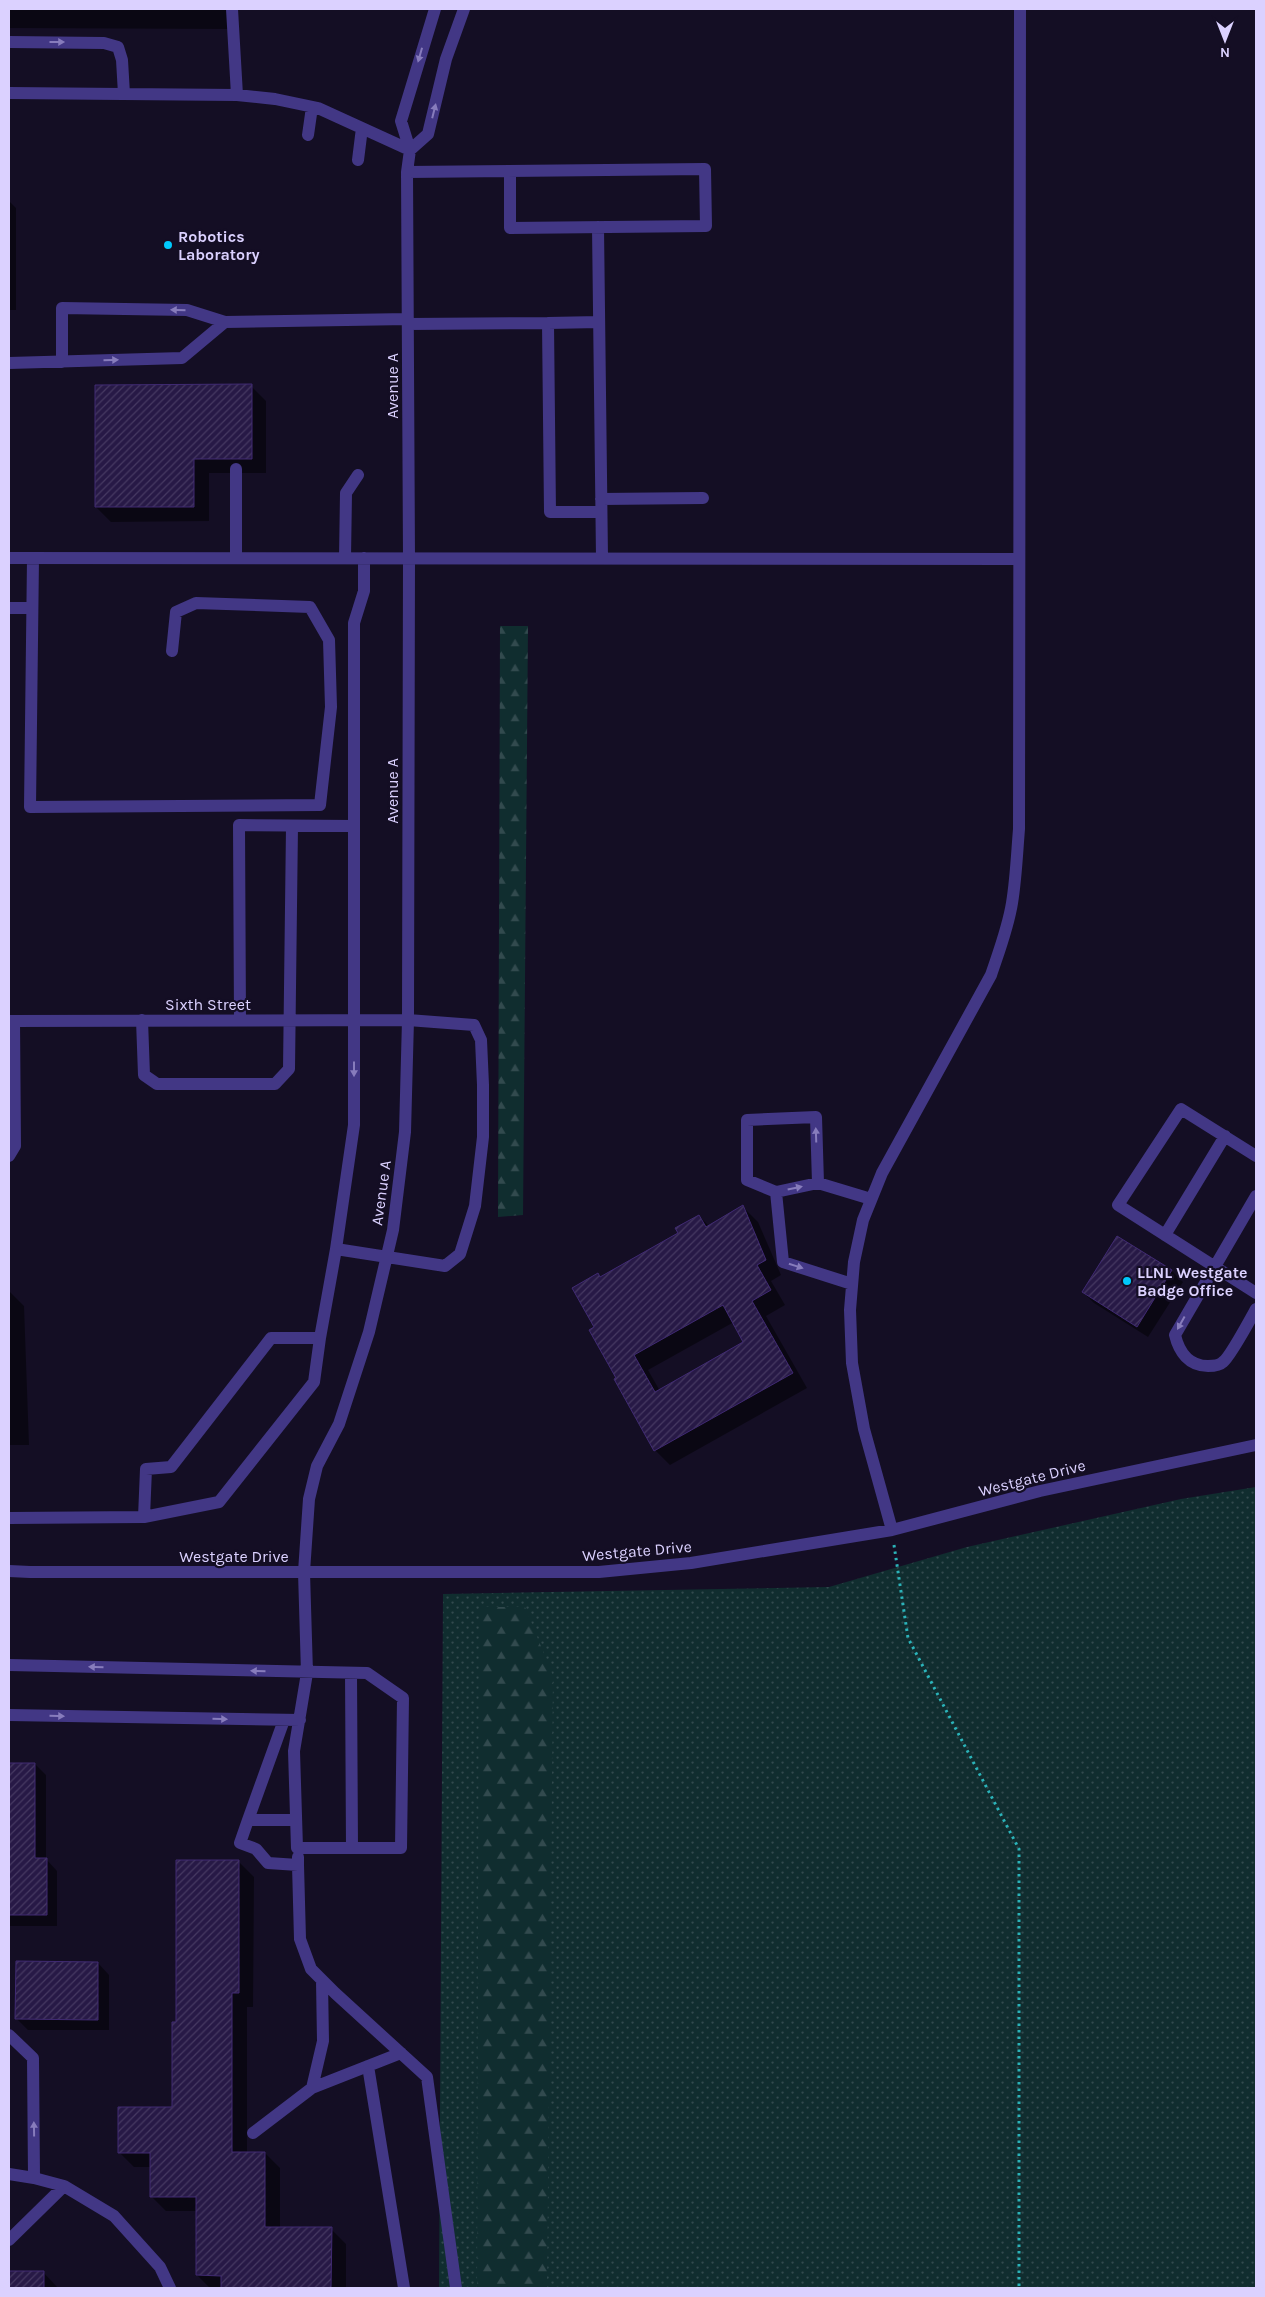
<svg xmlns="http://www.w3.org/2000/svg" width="1265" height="2297" font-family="Karla,sans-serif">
  <defs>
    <pattern id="grass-dots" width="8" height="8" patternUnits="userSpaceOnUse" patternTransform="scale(1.25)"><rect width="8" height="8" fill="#102d2f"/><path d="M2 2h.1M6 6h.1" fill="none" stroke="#324a4e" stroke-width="1.8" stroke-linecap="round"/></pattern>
    <pattern id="forest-firs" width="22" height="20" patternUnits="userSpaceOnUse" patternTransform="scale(1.25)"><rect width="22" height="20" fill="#102d2f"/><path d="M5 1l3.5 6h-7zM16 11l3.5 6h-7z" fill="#324a4e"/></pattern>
    <pattern id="building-hatch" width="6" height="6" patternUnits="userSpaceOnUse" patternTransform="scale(1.25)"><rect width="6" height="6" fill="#271946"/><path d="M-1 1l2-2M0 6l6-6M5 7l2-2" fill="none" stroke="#463962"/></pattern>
  </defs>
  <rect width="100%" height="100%" fill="#140e24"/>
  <path fill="url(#grass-dots)" d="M1256 1487V2288H439L443 1594 829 1587 967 1547 1181 1499Z"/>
  <path fill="url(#forest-firs)" d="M500 626H528L523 1215 498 1217Z
    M479 1607H525L553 1676 547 2288H477Z"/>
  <path fill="#0007" fill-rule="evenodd" d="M9 9H229V29L9 28Z
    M9 201 16 208V310H9Z
    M251 386 266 401V473H209V521L111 522 96 507Z
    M743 1207 758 1222 781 1275 771 1281 785 1305 766 1316 807 1388 670 1465 655 1450 615 1380 618 1378 596 1327 598 1274 601 1278 680 1234 699 1216 709 1226ZM734 1322 745 1342 660 1391 648 1370Z
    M1117 1237 1172 1271 1183 1282 1148 1337 1094 1303 1083 1292Z
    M9 1291 24 1306 29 1445H9Z
    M9 1764H35L46 1775V1859L57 1871V1926H9Z
    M239 1862 254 1877 253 2007H247V2153H265L280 2168V2228L331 2229 346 2244V2288H210L197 2275V2211H166L151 2196V2167H134L119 2152 173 2108 178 2023Z
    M98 1963 109 1975V2030H28L16 2018Z
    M9 2272H43L58 2288H9Z"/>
  <path fill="url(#building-hatch)" stroke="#402a73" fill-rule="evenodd" d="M252 384V459H194V507H95V385Z
    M743 1205 766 1260 757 1265 771 1290 752 1301 793 1373 654 1451 614 1379 616 1378 589 1330 594 1327 572 1288 598 1273 600 1277 678 1233 675 1228 699 1215 706 1227ZM723 1305 743 1342 655 1392 634 1355Z
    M1117 1236 1172 1270 1137 1327 1082 1292Z
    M9 1763H35V1858H47V1915H9Z
    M176 1860H239V1993H232V2152H265V2227H332L331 2288H221V2276L196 2275V2197H150V2153H118V2107H172V2022H176Z
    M16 1961 98 1962V2020L15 2019Z
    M9 2271H44V2288H9Z"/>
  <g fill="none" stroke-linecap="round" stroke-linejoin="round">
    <path stroke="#2bb3b9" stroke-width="3" stroke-dasharray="2.5 4" stroke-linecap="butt" d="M894 1545 908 1638 1019 1849V2288"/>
    <path stroke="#423785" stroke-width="12" d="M232 9 237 95
      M9 42 104 43 118 47 122 60 124 94
      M9 93 237 95 275 99 318 108 410 150
      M308 135 312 107
      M410 150 428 134 446 59 464 9
      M358 160 362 128
      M407 172 705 169 706 226 510 228V171
      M598 227 602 558
      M548 323 599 322
      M408 324 548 323 550 512H601
      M62 362V308L187 310 225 322 408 319
      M9 363 182 358 225 322
      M236 469V558
      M601 499 703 498
      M9 558 1019 559
      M33 558 30 807 320 805 331 707 329 640 310 607 196 603 176 612 172 651
      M345 558 346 493 358 475
      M9 608H32
      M142 1020 144 1075 157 1084H275L289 1069 292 826
      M240 1020 239 825 354 826
      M9 1021 408 1020 474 1025 481 1040 483 1085V1137L475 1206 460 1254 445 1266 336 1249 320 1338H271L171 1467 146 1469 144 1517 219 1502 314 1382 320 1338
      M9 1156 15 1146 14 1021
      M1256 1156 1181 1109 1118 1205 1256 1293
      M818 1183 816 1117 747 1120V1180L776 1192 818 1183 871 1199
      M776 1192 783 1262 852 1284
      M1256 1196 1175 1335C1179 1352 1189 1366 1208 1366 1213 1366 1220 1365 1223 1362 1230 1357 1251 1318 1256 1309
      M1165 1235 1225 1136
      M336 1249 354 1125V623L364 591V558
      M9 1518 144 1517
      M892 1530 864 1429 852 1363 850 1310 854 1262 863 1220 882 1173 991 975C999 951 1008 928 1012 903 1016 879 1017 853 1019 829L1020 9
      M9 1571 30 1572H599L691 1563 892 1530 1040 1491 1256 1445
      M9 1665 367 1673 403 1698 401 1848H297L294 1751 307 1673 304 1572 309 1499 317 1466 339 1424 369 1332 393 1230 405 1132 408 1020 409 558 407 172 410 150 401 121 435 9
      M351 1673 352 1848
      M9 1715 300 1720
      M284 1720 248 1820H296
      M248 1820 240 1843 256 1849 268 1863 298 1865V1857
      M298 1865 300 1939 311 1969 335 1993 427 2077 456 2288
      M322 1981 323 2041 312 2088 401 2053
      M9 2035 33 2058 34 2178
      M368 2066 404 2288
      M253 2133 312 2088
      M9 2174 34 2178 64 2186 114 2216 160 2267 170 2288
      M9 2240 64 2186"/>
  </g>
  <defs><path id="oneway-solid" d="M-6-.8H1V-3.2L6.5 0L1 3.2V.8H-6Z" transform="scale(1.25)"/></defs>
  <g fill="#877cbc">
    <use href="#oneway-solid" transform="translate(57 42)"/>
    <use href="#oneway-solid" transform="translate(420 55) rotate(106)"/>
    <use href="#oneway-solid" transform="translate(434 111) rotate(-76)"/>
    <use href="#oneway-solid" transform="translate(178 310) rotate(-179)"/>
    <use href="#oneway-solid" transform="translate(111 360) rotate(-2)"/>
    <use href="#oneway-solid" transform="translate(354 1069) rotate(90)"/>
    <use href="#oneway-solid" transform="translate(816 1135) rotate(-92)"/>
    <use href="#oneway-solid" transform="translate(795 1188) rotate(-12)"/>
    <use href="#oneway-solid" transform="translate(796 1266) rotate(18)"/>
    <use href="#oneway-solid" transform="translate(1181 1323) rotate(119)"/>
    <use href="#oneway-solid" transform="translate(96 1667) rotate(-178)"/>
    <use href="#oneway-solid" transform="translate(258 1671) rotate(-178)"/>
    <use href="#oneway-solid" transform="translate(57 1716) rotate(1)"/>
    <use href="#oneway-solid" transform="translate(220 1719) rotate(1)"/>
    <use href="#oneway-solid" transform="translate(34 2129) rotate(-91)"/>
  </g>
  <g fill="#00c9fc" stroke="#140e24" stroke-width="2">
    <circle cx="168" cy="245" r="5"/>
    <circle cx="1127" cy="1281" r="5"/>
  </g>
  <g text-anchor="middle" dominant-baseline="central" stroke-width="4.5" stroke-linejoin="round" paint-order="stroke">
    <g font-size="16" font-weight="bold" fill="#dbd1ff" stroke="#140e24" text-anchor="start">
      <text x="178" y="236">Robotics<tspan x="178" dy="18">Laboratory</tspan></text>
      <text x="1137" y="1272">LLNL Westgate<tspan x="1137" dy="18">Badge Office</tspan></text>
    </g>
    <g font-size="16" fill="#dbd1ff" stroke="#140e24">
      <text transform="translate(392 386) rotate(-90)">Avenue A</text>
      <text transform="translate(392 791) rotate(-90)">Avenue A</text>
      <text x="208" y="1004">Sixth Street</text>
      <text transform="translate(381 1193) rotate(-82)">Avenue A</text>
      <text transform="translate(1032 1478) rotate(-14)">Westgate Drive</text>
      <text transform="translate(637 1551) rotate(-5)">Westgate Drive</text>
      <text x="234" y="1556">Westgate Drive</text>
    </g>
  </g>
  <rect width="1265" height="2297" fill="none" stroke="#dbd1ff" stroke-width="20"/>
  <g transform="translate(1225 40) rotate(180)" stroke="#140e24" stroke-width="4" paint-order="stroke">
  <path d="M0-4L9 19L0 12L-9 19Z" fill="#dbd1ff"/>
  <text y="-8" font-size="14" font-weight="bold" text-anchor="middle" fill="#dbd1ff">N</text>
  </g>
</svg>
